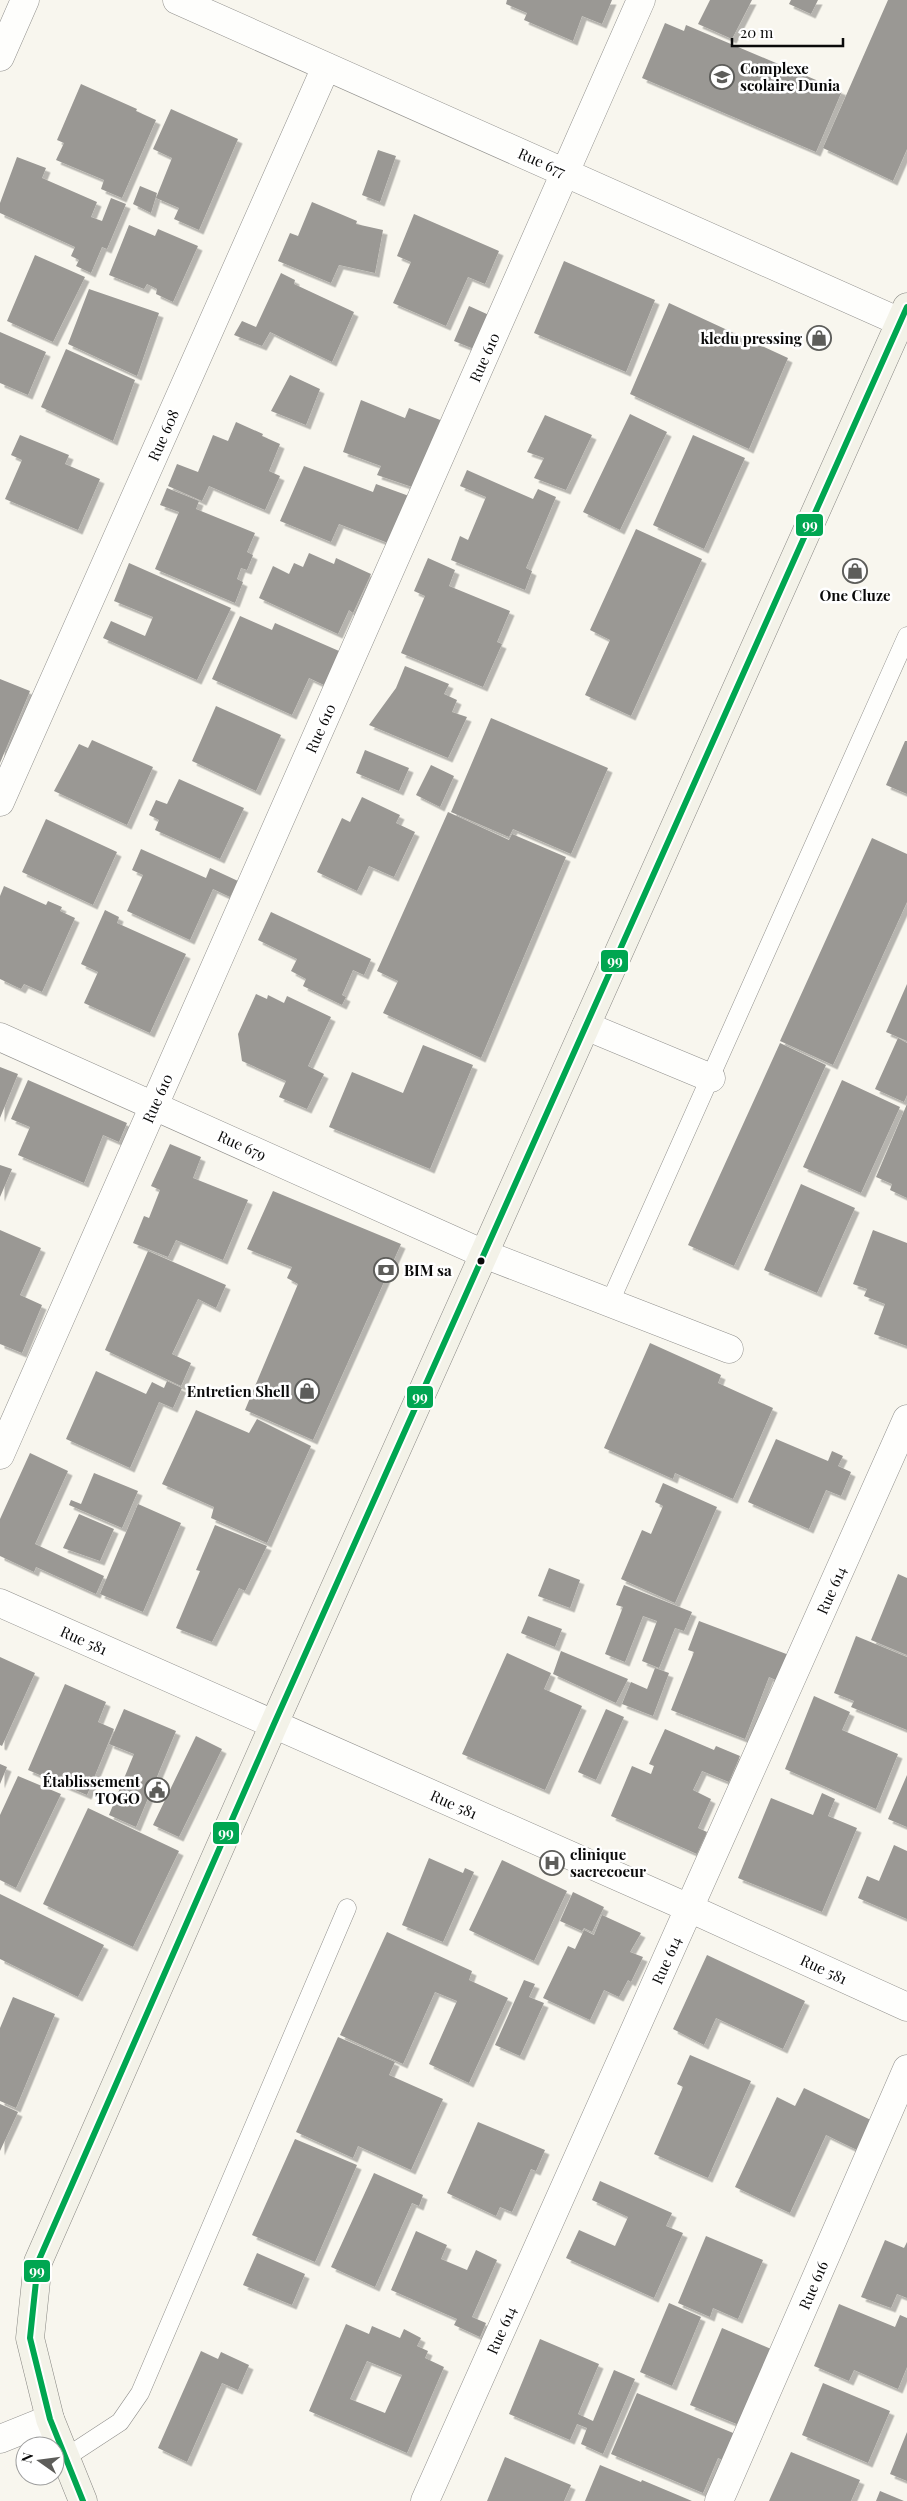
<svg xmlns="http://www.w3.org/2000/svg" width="907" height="2501" font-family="'Playfair Display',serif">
  <defs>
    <filter id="shadow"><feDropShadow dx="4.5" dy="4.5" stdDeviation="0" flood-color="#0004"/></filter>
  </defs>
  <rect width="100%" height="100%" fill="#f8f6ee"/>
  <path fill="#9a9894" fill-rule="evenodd" filter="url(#shadow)" d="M507 0H612L602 24 582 16 573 41 524 20 527 13 506 4Z
    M710 0H752L732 39 698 24Z
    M791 0H818L811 14 789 4Z
    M888 0H907V149L893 181 823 148Z
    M665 23 684 31 686 25 842 91 816 152 642 78Z
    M81 84 137 109 136 111 156 120 122 198 101 189 104 180 56 160 64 143 57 140Z
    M171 109 238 139 199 230 174 219 179 208 156 198 172 158 153 149Z
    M378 150 396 156 380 202 362 195Z
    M17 157 46 168 42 178 97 202 91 217 102 221 111 198 126 204 107 249 102 247 91 273 76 266 79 260 71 256 75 247 0 213V203Z
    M140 186 157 193 151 213 133 204Z
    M312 202 357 221 356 224 383 230 375 273 339 265 331 283 278 261 290 233 298 236Z
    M414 214 499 251 485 284 468 277 446 326 393 303 411 262 397 256Z
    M129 225 155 236 158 229 198 246 173 302 156 294 157 289 147 284 144 289 109 275Z
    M35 255 85 277 53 342 7 321Z
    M564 261 655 300 626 372 534 333Z
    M281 273 295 280 294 284 354 312 332 362 270 332 262 346 234 335 242 321 256 327Z
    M89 289 159 313 137 376 68 344Z
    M669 303 788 358 749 449 630 394Z
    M469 306 489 315 474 349 454 341Z
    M0 332 46 352 28 395 0 383Z
    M66 349 135 380 113 441 41 407Z
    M290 375 320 389 306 425 271 411Z
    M361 400 405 418 409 408 448 423 418 489 377 475 381 466 343 452Z
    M630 414 667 432 620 530 583 512Z
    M545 415 592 435 566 490 534 478 544 458 527 452Z
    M236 422 263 434 262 436 280 444 269 471 280 476 265 510 209 486 202 501 168 486 177 464 198 472 213 435 228 441Z
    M20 435 69 455 65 464 100 479 78 530 5 499 22 460 11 455Z
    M693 435 745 458 704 549 653 525Z
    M304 466 373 492 376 484 409 496 388 543 339 524 331 542 280 521Z
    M467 470 533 499 538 489 556 497 526 568 532 571 525 590 451 560 460 536 468 540 486 497 460 486Z
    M167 488 199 501 196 509 255 533 247 552 253 555 247 570 241 568 237 579 243 582 235 603 155 569 179 512 160 505Z
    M636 529 702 559 631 716 585 695 610 640 590 630Z
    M309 553 334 564 336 558 371 574 353 613 349 610 338 634 259 598 273 566 289 574 294 563 303 567Z
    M428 558 455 570 449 586 510 611 497 642 502 644 483 687 401 653 425 596 414 591Z
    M129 563 231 608 197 680 103 638 111 621 145 636 153 617 114 601Z
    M240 616 272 630 275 623 339 651 324 685 309 678 292 715 212 679Z
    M405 666 449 684 444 694 457 700 452 712 467 717 448 758 369 725 396 688Z
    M0 679 30 691 0 763Z
    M216 706 281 735 256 791 192 761Z
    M491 718 608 768 571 854 513 829 509 837 451 812Z
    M92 740 153 767 127 825 54 791 79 744 88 748Z
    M905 741H907V794L886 785Z
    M365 750 409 768 399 791 356 773Z
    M431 765 454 776 440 807 416 795Z
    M179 779 244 808 220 859 155 830 159 820 149 815 156 800 167 804Z
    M362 797 400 815 396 823 415 832 394 877 369 866 357 891 317 872 342 818 350 822Z
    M448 812 509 840 512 834 566 857 481 1058 383 1013 398 981 377 971Z
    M46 819 117 852 93 905 22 872Z
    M872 838 907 854V902L833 1065 780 1041Z
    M141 849 206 878 210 868 238 881 230 897 213 889 190 940 127 911 143 875 132 870Z
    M4 886 46 905 48 901 62 907 60 911 75 918 42 992 24 984 21 989 0 979V896Z
    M105 910 119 917 117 923 186 954 150 1033 84 1003 98 972 81 964Z
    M271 912 371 959 364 975 353 970 342 995 346 997 342 1005 303 986 306 979 291 971 297 959 258 940Z
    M907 984V1041L886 1032Z
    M256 994 267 999 268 995 284 1003 287 996 331 1017 308 1066 324 1074 307 1109 279 1097 286 1081 242 1061 238 1034Z
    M898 1038 907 1043V1095L904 1102 875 1089Z
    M780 1043 826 1065 734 1266 688 1245Z
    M423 1045 473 1065 430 1169 329 1127 352 1072 403 1093Z
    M0 1067 18 1074 0 1118Z
    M28 1080 127 1123 119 1142 103 1135 84 1183 18 1155 30 1127 11 1119Z
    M842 1080 900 1107 861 1193 803 1167Z
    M907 1104V1198L890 1190 892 1184 876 1177Z
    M170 1144 201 1157 193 1178 248 1200 223 1260 176 1240 168 1257 133 1243 144 1216 149 1218 160 1190 151 1186Z
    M0 1165 12 1169 0 1197Z
    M801 1184 855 1208 817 1293 764 1270Z
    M273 1191 401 1244 313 1440 245 1410 298 1284 287 1278 292 1267 247 1249Z
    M0 1230 41 1248 20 1295 42 1305 22 1353 0 1344Z
    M873 1230 907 1243V1346L874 1334 885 1304 864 1296 867 1289 853 1284Z
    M148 1251 226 1285 216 1308 198 1299 172 1354 191 1363 181 1386 105 1350Z
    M650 1343 721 1375 718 1383 773 1408 733 1499 675 1473 673 1479 604 1448Z
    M96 1371 146 1394 152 1382 164 1388 167 1381 182 1388 173 1408 159 1402 130 1468 66 1439Z
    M196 1410 249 1433 257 1419 311 1446 267 1543 211 1518 214 1507 162 1484Z
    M776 1439 828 1461 832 1451 843 1456 838 1466 851 1472 841 1496 826 1490 809 1529 748 1502Z
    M30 1453 68 1471 35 1544 104 1576 96 1594 36 1567 34 1572 0 1556V1519Z
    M94 1473 138 1491 122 1528 69 1505 71 1500 81 1504Z
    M663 1483 717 1507 675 1603 621 1579 642 1530 651 1534 663 1506 655 1502Z
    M138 1504 181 1523 143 1612 100 1594Z
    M79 1514 114 1529 100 1561 63 1548Z
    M215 1525 267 1546 245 1591 239 1588 212 1642 176 1628 200 1571 196 1570Z
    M549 1568 580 1580 570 1608 538 1596Z
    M898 1574 907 1578V1655L871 1640Z
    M624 1585 692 1612 684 1631 675 1628 659 1668 642 1661 657 1621 643 1616 625 1662 605 1654 623 1607 616 1605Z
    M528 1616 562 1629 555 1647 521 1633Z
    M699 1621 789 1655 778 1681 769 1677 745 1739 671 1710 694 1652 688 1650Z
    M856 1636 907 1657V1730L851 1707 854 1701 834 1693Z
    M561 1651 628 1679 616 1703 553 1674Z
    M507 1653 551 1673 544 1689 582 1706 545 1790 462 1754Z
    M0 1657 35 1673 2 1746 0 1745Z
    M655 1668 669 1673 653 1716 622 1704 631 1682 647 1689Z
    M65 1684 106 1702 98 1722 114 1729 87 1795 28 1770Z
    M814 1696 850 1712 842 1730 898 1754 876 1809 785 1769Z
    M124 1709 176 1731 136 1827 109 1815 134 1754 109 1744Z
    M606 1709 624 1717 596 1780 578 1772Z
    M665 1729 714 1750 716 1746 740 1756 729 1782 702 1771 693 1790 711 1799 698 1828 707 1832 697 1854 611 1816 632 1766 651 1774 654 1766 649 1764Z
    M196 1736 222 1749 179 1837 153 1825Z
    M0 1764 7 1767 0 1784Z
    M907 1775V1827L888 1819Z
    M18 1776 61 1794 16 1888 0 1880V1815Z
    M822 1793 835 1799 828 1816 857 1828 822 1912 738 1878 771 1798 813 1815Z
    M88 1808 179 1851 133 1947 43 1904Z
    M894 1845 907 1851V1919L858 1898 867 1876 879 1881Z
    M429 1858 463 1873 465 1868 474 1872 443 1942 402 1925Z
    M502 1860 567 1891 534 1961 469 1930Z
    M573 1892 604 1907 592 1932 584 1928 582 1931 560 1921Z
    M0 1894 104 1945 78 1997 0 1959Z
    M602 1915 641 1933 630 1952 643 1957 631 1982 628 1980 619 1997 604 1990 590 2020 543 1998 568 1946 575 1949 584 1930 594 1935Z
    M387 1932 472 1971 469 1980 508 1998 469 2083 429 2064 457 2001 435 1992 403 2064 340 2035Z
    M707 1955 805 2001 783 2049 716 2018 704 2045 673 2029Z
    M524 1980 535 1984 529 1997 544 2003 520 2056 495 2045Z
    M13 1997 55 2014 16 2108 0 2101V2028Z
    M338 2037 395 2062 389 2075 443 2099 411 2170 358 2146 353 2158 296 2132Z
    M690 2055 751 2081 708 2178 654 2154 683 2087 677 2084Z
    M804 2088 873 2121 859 2151 826 2135 790 2213 735 2187 777 2097 795 2106Z
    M0 2104 18 2112 0 2151Z
    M478 2122 545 2150 536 2171 531 2169 512 2212 500 2207 496 2216 447 2193Z
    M295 2139 357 2165 315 2262 252 2235Z
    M374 2173 423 2195 419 2206 412 2203 375 2287 331 2267Z
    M600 2181 672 2213 666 2226 683 2233 654 2298 566 2258 579 2230 615 2246 628 2217 592 2200Z
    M416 2231 447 2245 441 2259 467 2270 476 2250 497 2260 472 2317 486 2323 480 2337 454 2325 457 2319 391 2290Z
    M706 2236 763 2260 738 2319 713 2308 710 2317 678 2303Z
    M885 2240 904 2248 907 2242V2298L897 2294 891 2308 861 2297Z
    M257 2253 305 2274 292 2305 243 2285Z
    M669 2303 701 2317 672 2386 640 2372Z
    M839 2304 895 2327 900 2315 907 2318V2367L898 2389 854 2370 849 2381 814 2366Z
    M346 2324 369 2334 372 2326 400 2338 404 2329 421 2338 417 2346 428 2351 425 2358 444 2367 407 2453 309 2411ZM367 2361 402 2375 385 2413 350 2399Z
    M722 2328 771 2349 739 2425 690 2405Z
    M540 2339 599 2364 578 2414 593 2421 614 2370 635 2379 603 2454 581 2444 587 2428 577 2424 570 2440 509 2414Z
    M201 2351 218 2359 221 2352 249 2365 238 2390 222 2383 187 2462 158 2448Z
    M823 2383 890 2411 868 2463 802 2435Z
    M637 2393 738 2435 727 2462 718 2458 703 2493 611 2454Z
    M907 2432V2481L890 2474Z
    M791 2452 860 2480 851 2501H769Z
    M505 2457 571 2485 564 2501H487Z
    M600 2465 641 2482 642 2480 692 2501H585Z
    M880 2491 904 2501H876Z"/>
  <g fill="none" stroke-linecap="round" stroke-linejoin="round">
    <defs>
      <path id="lane" d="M610 1302 907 636
        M65 2458 120 2422 140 2393 347 1908"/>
      <path id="street" d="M177 0 907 325
        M0 57 25 0
        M0 802 326 67
        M586 1026 711 1078
        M0 1037 484 1254 729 1349
        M0 1455 641 0
        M0 1603 689 1908 907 2007
        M0 2439 50 2419
        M425 2501 907 1419
        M719 2501 907 2069"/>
      <path id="secondary" d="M83 2501 50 2419 30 2338 38 2262 274 1724 907 307"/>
    </defs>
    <use href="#lane" stroke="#91908d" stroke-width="19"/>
    <use href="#street" stroke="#91908d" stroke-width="29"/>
    <use href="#secondary" stroke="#888783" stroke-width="29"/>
    <use href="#lane" stroke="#fefefc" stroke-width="18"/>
    <use href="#street" stroke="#fefefc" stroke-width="28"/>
    <use href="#secondary" stroke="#f3f2e8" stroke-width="28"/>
    <defs>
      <path id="bus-1" d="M83 2501 50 2419 30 2338 38 2262 274 1724 907 307"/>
    </defs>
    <use href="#bus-1" stroke="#fff" stroke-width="10"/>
    <use href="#bus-1" stroke="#00a651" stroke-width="6"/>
  </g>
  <defs>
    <symbol id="school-ring" viewBox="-11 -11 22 22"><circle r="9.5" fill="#fff" stroke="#5d5d5a" stroke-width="1.5"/><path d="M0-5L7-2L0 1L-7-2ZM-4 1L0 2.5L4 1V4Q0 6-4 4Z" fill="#5d5d5a"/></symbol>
    <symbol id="shop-ring" viewBox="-11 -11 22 22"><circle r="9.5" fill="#fff" stroke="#5d5d5a" stroke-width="1.5"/><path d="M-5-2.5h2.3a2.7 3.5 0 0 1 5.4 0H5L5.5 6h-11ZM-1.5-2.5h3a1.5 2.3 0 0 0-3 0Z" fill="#5d5d5a"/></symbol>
    <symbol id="bank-ring" viewBox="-11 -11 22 22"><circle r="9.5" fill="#fff" stroke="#5d5d5a" stroke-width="1.5"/><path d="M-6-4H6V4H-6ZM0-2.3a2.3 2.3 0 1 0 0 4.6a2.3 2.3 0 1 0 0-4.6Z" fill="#5d5d5a"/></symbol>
    <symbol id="civic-ring" viewBox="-11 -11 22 22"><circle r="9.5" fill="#fff" stroke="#5d5d5a" stroke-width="1.5"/><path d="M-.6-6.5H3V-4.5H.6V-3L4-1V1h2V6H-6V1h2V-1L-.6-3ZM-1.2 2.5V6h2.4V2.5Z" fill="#5d5d5a"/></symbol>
    <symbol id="hospital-ring" viewBox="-11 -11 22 22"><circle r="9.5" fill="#fff" stroke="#5d5d5a" stroke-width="1.5"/><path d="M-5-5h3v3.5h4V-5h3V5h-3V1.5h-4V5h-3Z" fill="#5d5d5a"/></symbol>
  </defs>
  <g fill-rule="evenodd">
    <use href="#school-ring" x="708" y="63" width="28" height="28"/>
    <use href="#shop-ring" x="805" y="324" width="28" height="28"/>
    <use href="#shop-ring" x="841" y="557" width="28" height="28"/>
    <use href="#bank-ring" x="372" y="1256" width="28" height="28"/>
    <use href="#shop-ring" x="293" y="1377" width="28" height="28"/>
    <use href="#civic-ring" x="143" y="1776" width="28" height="28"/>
    <use href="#hospital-ring" x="538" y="1849" width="28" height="28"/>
  </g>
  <circle fill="#0a0a0a" stroke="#fff" stroke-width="2" cx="481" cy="1261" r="4.5"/>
  <g text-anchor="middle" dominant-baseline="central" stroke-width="5" stroke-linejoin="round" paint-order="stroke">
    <g font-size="15" font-weight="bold" fill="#0a0a0a" stroke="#fff" text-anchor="start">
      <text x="740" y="68">Complexe<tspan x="740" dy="17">scolaire Dunia</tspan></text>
      <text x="802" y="338" text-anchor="end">kledu pressing</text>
      <text x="855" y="595" text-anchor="middle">One Cluze</text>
      <text x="404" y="1270">BIM sa</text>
      <text x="290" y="1391" text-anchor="end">Entretien Shell</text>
      <text x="140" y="1781" text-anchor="end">Établissement<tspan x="140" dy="17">TOGO</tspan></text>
      <text x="570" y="1854">clinique<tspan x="570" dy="17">sacrecoeur</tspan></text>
    </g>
    <g font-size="15" fill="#0a0a0a" stroke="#fff">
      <text transform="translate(542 162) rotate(24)">Rue 677</text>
      <text transform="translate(484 357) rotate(-66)">Rue 610</text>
      <text transform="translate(163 435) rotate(-66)">Rue 608</text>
      <text transform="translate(320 728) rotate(-66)">Rue 610</text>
      <text transform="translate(157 1098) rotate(-66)">Rue 610</text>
      <text transform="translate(242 1145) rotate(24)">Rue 679</text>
      <text transform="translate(831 1590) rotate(-66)">Rue 614</text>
      <text transform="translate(84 1640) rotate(24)">Rue 581</text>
      <text transform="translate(454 1804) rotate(24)">Rue 581</text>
      <text transform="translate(666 1960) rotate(-66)">Rue 614</text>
      <text transform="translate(824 1969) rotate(25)">Rue 581</text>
      <text transform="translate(813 2285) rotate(-67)">Rue 616</text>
      <text transform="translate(501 2330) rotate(-66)">Rue 614</text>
    </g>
  </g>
  <g stroke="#fff" stroke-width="2">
    <rect x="795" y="513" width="29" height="24" rx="5" fill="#00a651"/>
    <rect x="600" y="949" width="29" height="24" rx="5" fill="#00a651"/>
    <rect x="406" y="1385" width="28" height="24" rx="5" fill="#00a651"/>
    <rect x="212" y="1821" width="28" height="24" rx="5" fill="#00a651"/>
    <rect x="23" y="2259" width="28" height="24" rx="5" fill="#00a651"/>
  </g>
  <g font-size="14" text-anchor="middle" font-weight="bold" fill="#fff">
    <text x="810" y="530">99</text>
    <text x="615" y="966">99</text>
    <text x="420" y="1402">99</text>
    <text x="226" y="1838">99</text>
    <text x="37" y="2276">99</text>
  </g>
  <g transform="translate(40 2461) rotate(284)"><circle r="24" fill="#ffffff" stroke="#9d9d9d"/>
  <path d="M0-4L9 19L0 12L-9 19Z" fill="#5d5d5a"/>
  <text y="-8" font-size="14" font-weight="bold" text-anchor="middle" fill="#0a0a0a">N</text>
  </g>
  <path d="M732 38v8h111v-8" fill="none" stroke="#0a0a0a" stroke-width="2.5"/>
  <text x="740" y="38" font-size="15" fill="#0a0a0a" stroke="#ffffff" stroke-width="4" paint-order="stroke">20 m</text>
</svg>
